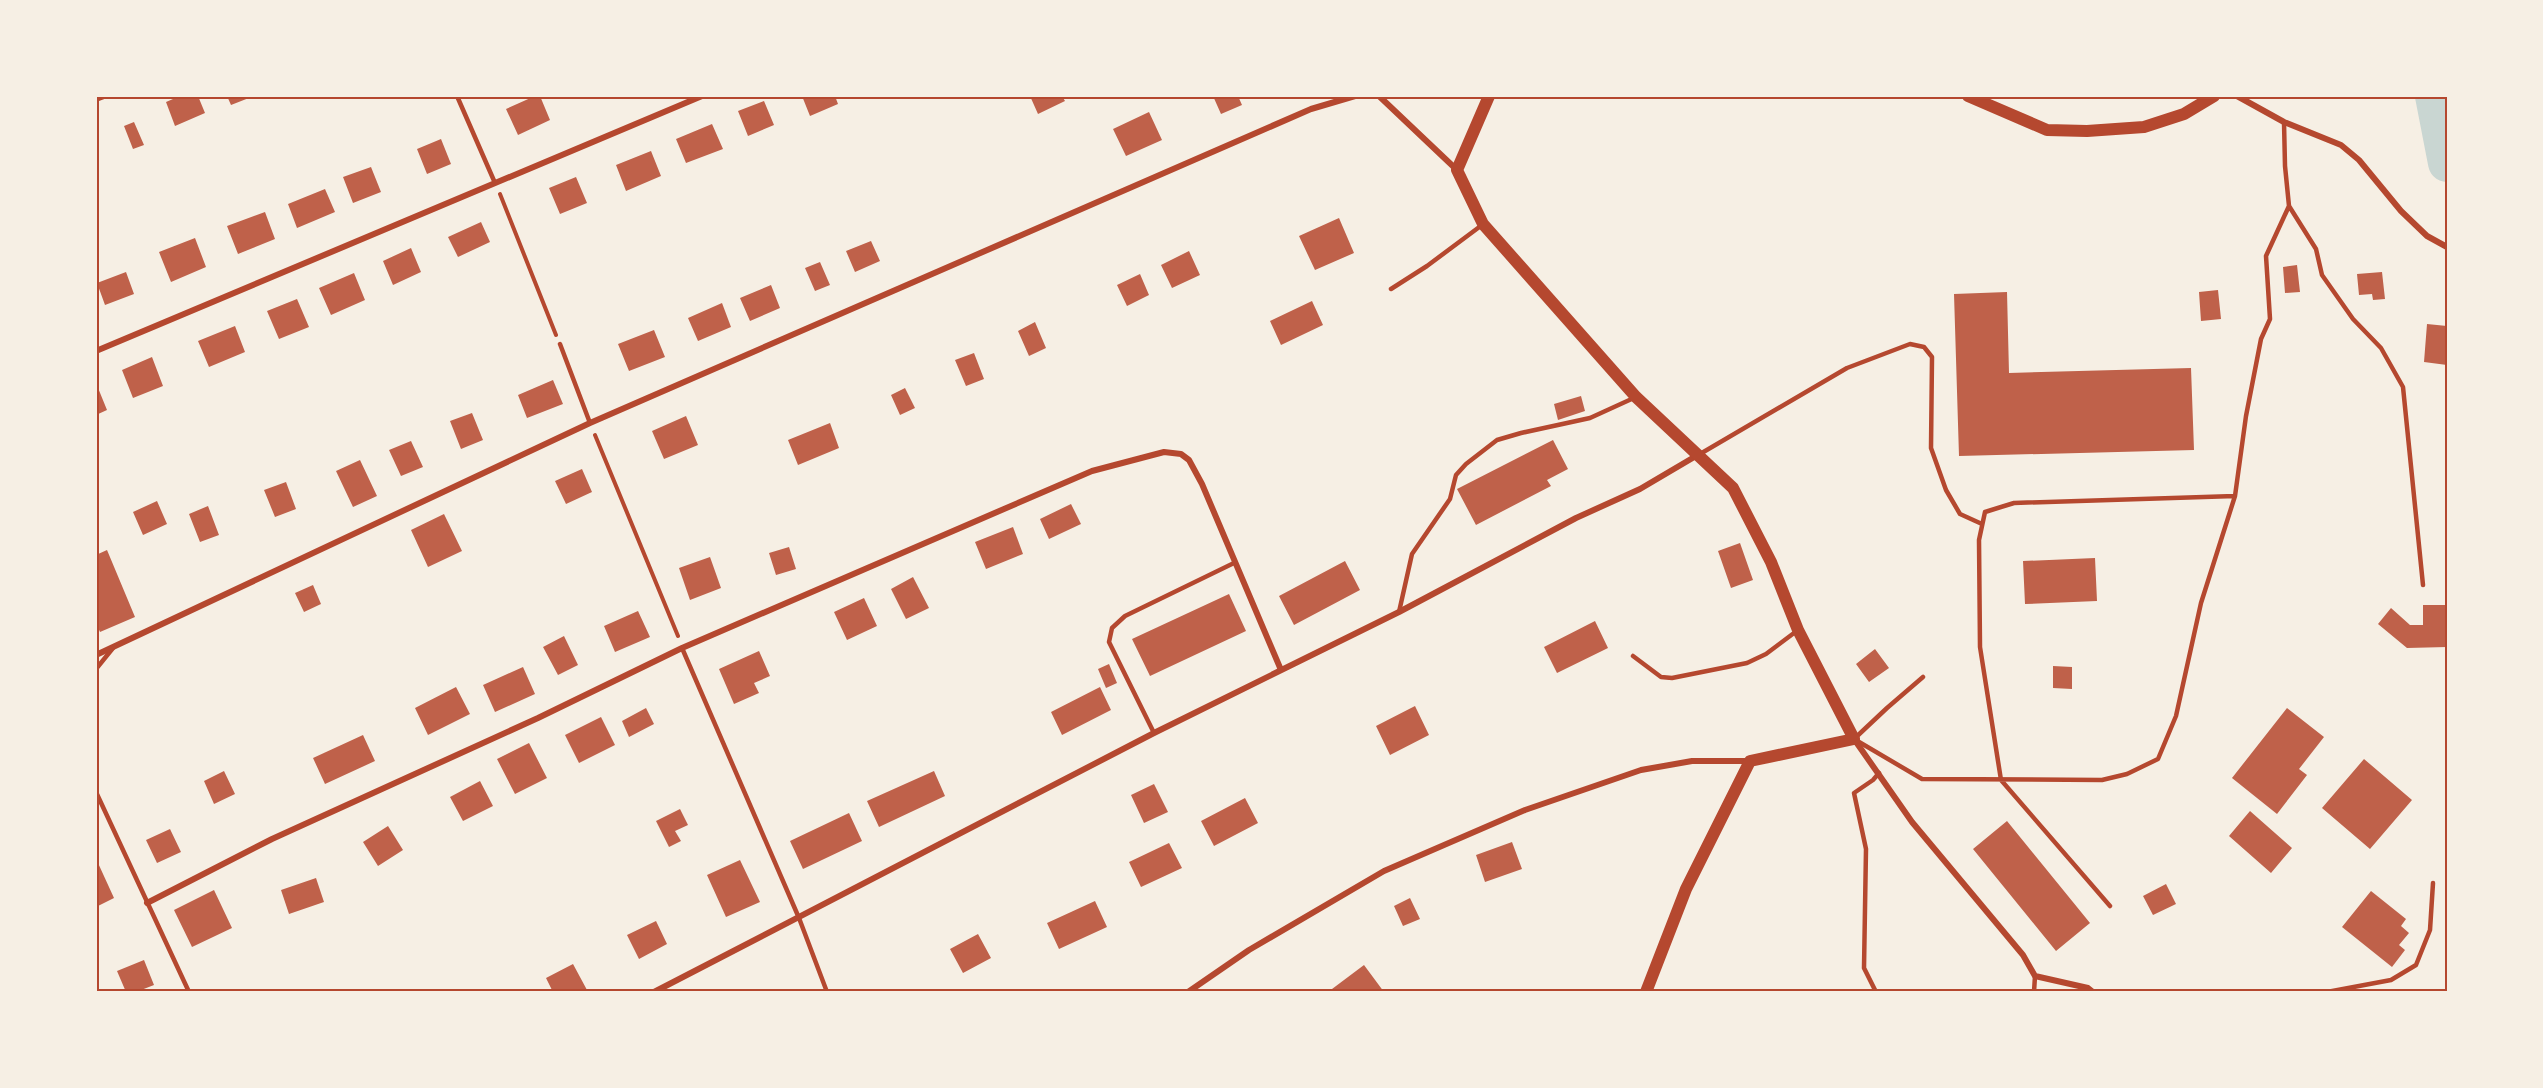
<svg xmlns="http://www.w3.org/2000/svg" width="2543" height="1088" font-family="Mulish,sans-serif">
  <rect width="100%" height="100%" fill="#f6efe4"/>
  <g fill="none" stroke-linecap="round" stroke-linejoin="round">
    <path stroke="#c9d6d2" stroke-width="38" d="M2434 96 2447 163"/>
  </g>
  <path fill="#bf614a" d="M180 96H198L205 113 175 126 166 102Z
    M227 96H254L231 105Z
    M535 96H540L550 120 518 135 506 109Z
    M802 96H835L838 104 810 116Z
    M1030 96H1062L1065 101 1038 114Z
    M1213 96H1238L1242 105 1221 114Z
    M764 101 774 125 748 136 738 111Z
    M1149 112 1162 140 1126 156 1113 129Z
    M134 122 144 145 133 149 124 126Z
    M712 124 723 149 686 163 676 139Z
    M441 139 451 164 427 174 417 149Z
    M651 151 661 176 626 191 616 165Z
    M371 167 381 192 353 203 343 177Z
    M576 177 587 203 560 214 549 188Z
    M325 189 335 212 297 228 288 204Z
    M265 212 275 239 238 254 227 226Z
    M1339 218 1354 253 1315 270 1299 236Z
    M481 222 490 242 458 257 448 237Z
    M195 238 206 267 171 282 159 252Z
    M871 241 880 261 855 272 846 251Z
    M411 248 421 272 393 285 383 261Z
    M1189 251 1200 275 1172 288 1161 265Z
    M820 262 830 285 815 291 805 268Z
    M2297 265 2300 292 2285 293 2283 267Z
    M126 272 134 294 105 305 97 283Z
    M2382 272 2385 299 2373 300 2372 294 2359 295 2357 274Z
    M354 273 365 300 331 315 319 288Z
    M1140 274 1149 295 1127 306 1117 285Z
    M771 285 780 308 750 321 740 298Z
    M2218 290 2221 319 2201 321 2199 292Z
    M2007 292 2009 373 2191 368 2194 450 1959 456 1954 294Z
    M297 299 309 327 279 339 267 311Z
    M1312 301 1323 325 1281 345 1270 321Z
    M722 303 731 327 698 341 688 318Z
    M1035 322 1046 348 1029 356 1018 331Z
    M2427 324 2447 326V365L2424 362Z
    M235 326 245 352 209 367 198 341Z
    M654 330 665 357 629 371 618 344Z
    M974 353 984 379 966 386 955 360Z
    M152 357 163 386 133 398 122 370Z
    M553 380 563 404 527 418 518 395Z
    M96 383 107 410 96 415Z
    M905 388 915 408 900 415 891 395Z
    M1581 396 1585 411 1558 420 1554 404Z
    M472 413 483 440 461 449 450 421Z
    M686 416 698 445 664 459 652 431Z
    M830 423 839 448 798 465 788 440Z
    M1553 440 1568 469 1547 480 1551 486 1476 525 1457 489Z
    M411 441 423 467 401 476 389 450Z
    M360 460 377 496 353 507 336 471Z
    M582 469 592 492 566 504 555 481Z
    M286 482 296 509 275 517 264 490Z
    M157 501 167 524 143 535 133 512Z
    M1071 504 1081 524 1049 539 1040 519Z
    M208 506 219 535 200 542 189 514Z
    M444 514 462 551 428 567 411 530Z
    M1013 527 1023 554 986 569 975 542Z
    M1740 543 1753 580 1731 588 1718 551Z
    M789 547 796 569 776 575 769 553Z
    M107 550 135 617 100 632 96 623V555Z
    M710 557 721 588 690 600 679 568Z
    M2095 558 2097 601 2025 604 2023 561Z
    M1345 561 1360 590 1294 625 1279 596Z
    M913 577 929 608 906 619 891 589Z
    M313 585 321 604 304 612 295 593Z
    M1229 594 1246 631 1150 676 1132 639Z
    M864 598 877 626 847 640 834 612Z
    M2423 605H2447V647L2407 648 2378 624 2391 608 2410 625H2423Z
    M638 611 650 637 615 652 604 626Z
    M1595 621 1608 648 1557 673 1544 647Z
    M564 636 578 665 558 675 543 647Z
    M1875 649 1889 668 1869 682 1856 664Z
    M759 651 770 676 754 683 759 693 734 704 719 669Z
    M1109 664 1117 683 1106 688 1098 669Z
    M2053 666 2072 667V689L2053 688Z
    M523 667 535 694 495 712 483 685Z
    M456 687 470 714 428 735 415 708Z
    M1100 687 1111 710 1062 735 1051 712Z
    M1415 706 1429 735 1390 755 1376 726Z
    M646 708 654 724 629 737 622 721Z
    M2287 708 2324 737 2299 769 2307 775 2277 814 2232 778Z
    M601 717 615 745 579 763 565 735Z
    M363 735 375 761 325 784 313 758Z
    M529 743 547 778 515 794 497 759Z
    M2364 759 2412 800 2370 849 2322 808Z
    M224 771 235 794 214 804 204 781Z
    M934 771 945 796 879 827 867 801Z
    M480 781 493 806 463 821 450 797Z
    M1154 784 1168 812 1144 823 1131 795Z
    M1245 798 1258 823 1214 846 1201 821Z
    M680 809 688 825 675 831 681 841 669 847 656 821Z
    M2250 811 2292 848 2271 873 2229 836Z
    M849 813 862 841 803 869 790 841Z
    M2007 821 2090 923 2056 951 1973 849Z
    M388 826 403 850 378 866 363 842Z
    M170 829 181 852 157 863 146 840Z
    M1512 842 1522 869 1485 882 1476 855Z
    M1169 843 1182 868 1141 887 1129 862Z
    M740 860 760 902 726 917 707 875Z
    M98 863 114 898 96 907V864Z
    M316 878 324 902 289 914 281 890Z
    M2166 884 2176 904 2153 915 2143 896Z
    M214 890 232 928 192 947 174 910Z
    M2371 891 2406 919 2401 926 2409 933 2399 945 2405 950 2392 967 2342 927Z
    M1410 898 1420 919 1403 926 1394 906Z
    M1095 901 1107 927 1059 949 1047 923Z
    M656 921 667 944 639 959 627 935Z
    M978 934 991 958 963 973 950 949Z
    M144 960 154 985 136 992H126L117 971Z
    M573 964 587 990 582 992H553L546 978Z
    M1364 965 1384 992H1328Z"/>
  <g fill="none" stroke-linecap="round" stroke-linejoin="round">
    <path stroke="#b5482f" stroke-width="4" d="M500 194 556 335
      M595 435 678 636"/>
    <path stroke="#b5482f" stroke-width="4.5" d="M457 96 495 183
      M2284 122 2285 166 2289 206
      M1391 289 1427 266 1482 225
      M560 344 590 423
      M1700 454 1847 368 1910 344 1924 347 1932 357 1931 448 1946 490 1960 514 1982 524
      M1399 612 1412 554 1450 499 1456 475 1466 464 1497 440 1521 433 1590 418 1636 397
      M682 648 799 918 827 992
      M1633 656 1661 677 1672 678 1747 663 1766 654 1798 630
      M96 669 113 648
      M1923 677 1887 708 1854 739 1922 779 2102 780 2127 774 2158 759 2176 716 2201 603 2235 496 2246 416 2261 339 2270 319 2266 256 2289 206 2316 249 2322 275 2353 319 2381 348 2403 387 2423 585
      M1154 733 1109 642 1112 628 1125 616 1234 563
      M96 792 189 992
      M2110 906 2001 780 1980 647 1979 540 1985 512 2014 503 2235 496
      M1876 992 1864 968 1866 849 1854 793 1873 780 1879 773
      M2034 992 2035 976
      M2327 992 2391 980 2416 965 2430 930 2433 883"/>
    <path stroke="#b5482f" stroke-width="6" d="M1379 96 1457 170
      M2237 96 2284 122 2341 145 2359 160 2401 211 2427 236 2447 247
      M96 99 104 96
      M96 351 702 96
      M96 655 590 423 1311 109 1355 96
      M1854 739 1912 822 2023 955 2035 976 2088 988 2093 992
      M147 903 272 839 538 718 682 648 1092 471 1164 452 1181 454 1189 460 1202 484 1281 670
      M654 992 1154 733 1399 612 1576 518 1640 489 1696 456
      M1188 992 1249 950 1384 871 1525 810 1641 770 1692 761H1749"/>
    <path stroke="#b5482f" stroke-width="12" d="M1489 96 1457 170 1483 224 1636 397 1733 488 1771 562 1798 630 1854 739 1750 761 1686 889 1646 992
      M1968 96 2047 130 2087 131 2144 127 2184 114 2214 96"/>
  </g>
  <rect width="2543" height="1088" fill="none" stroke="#f6efe4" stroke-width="195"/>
  <rect x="98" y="98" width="2348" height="892" fill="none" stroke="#b5482f" stroke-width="2"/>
</svg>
